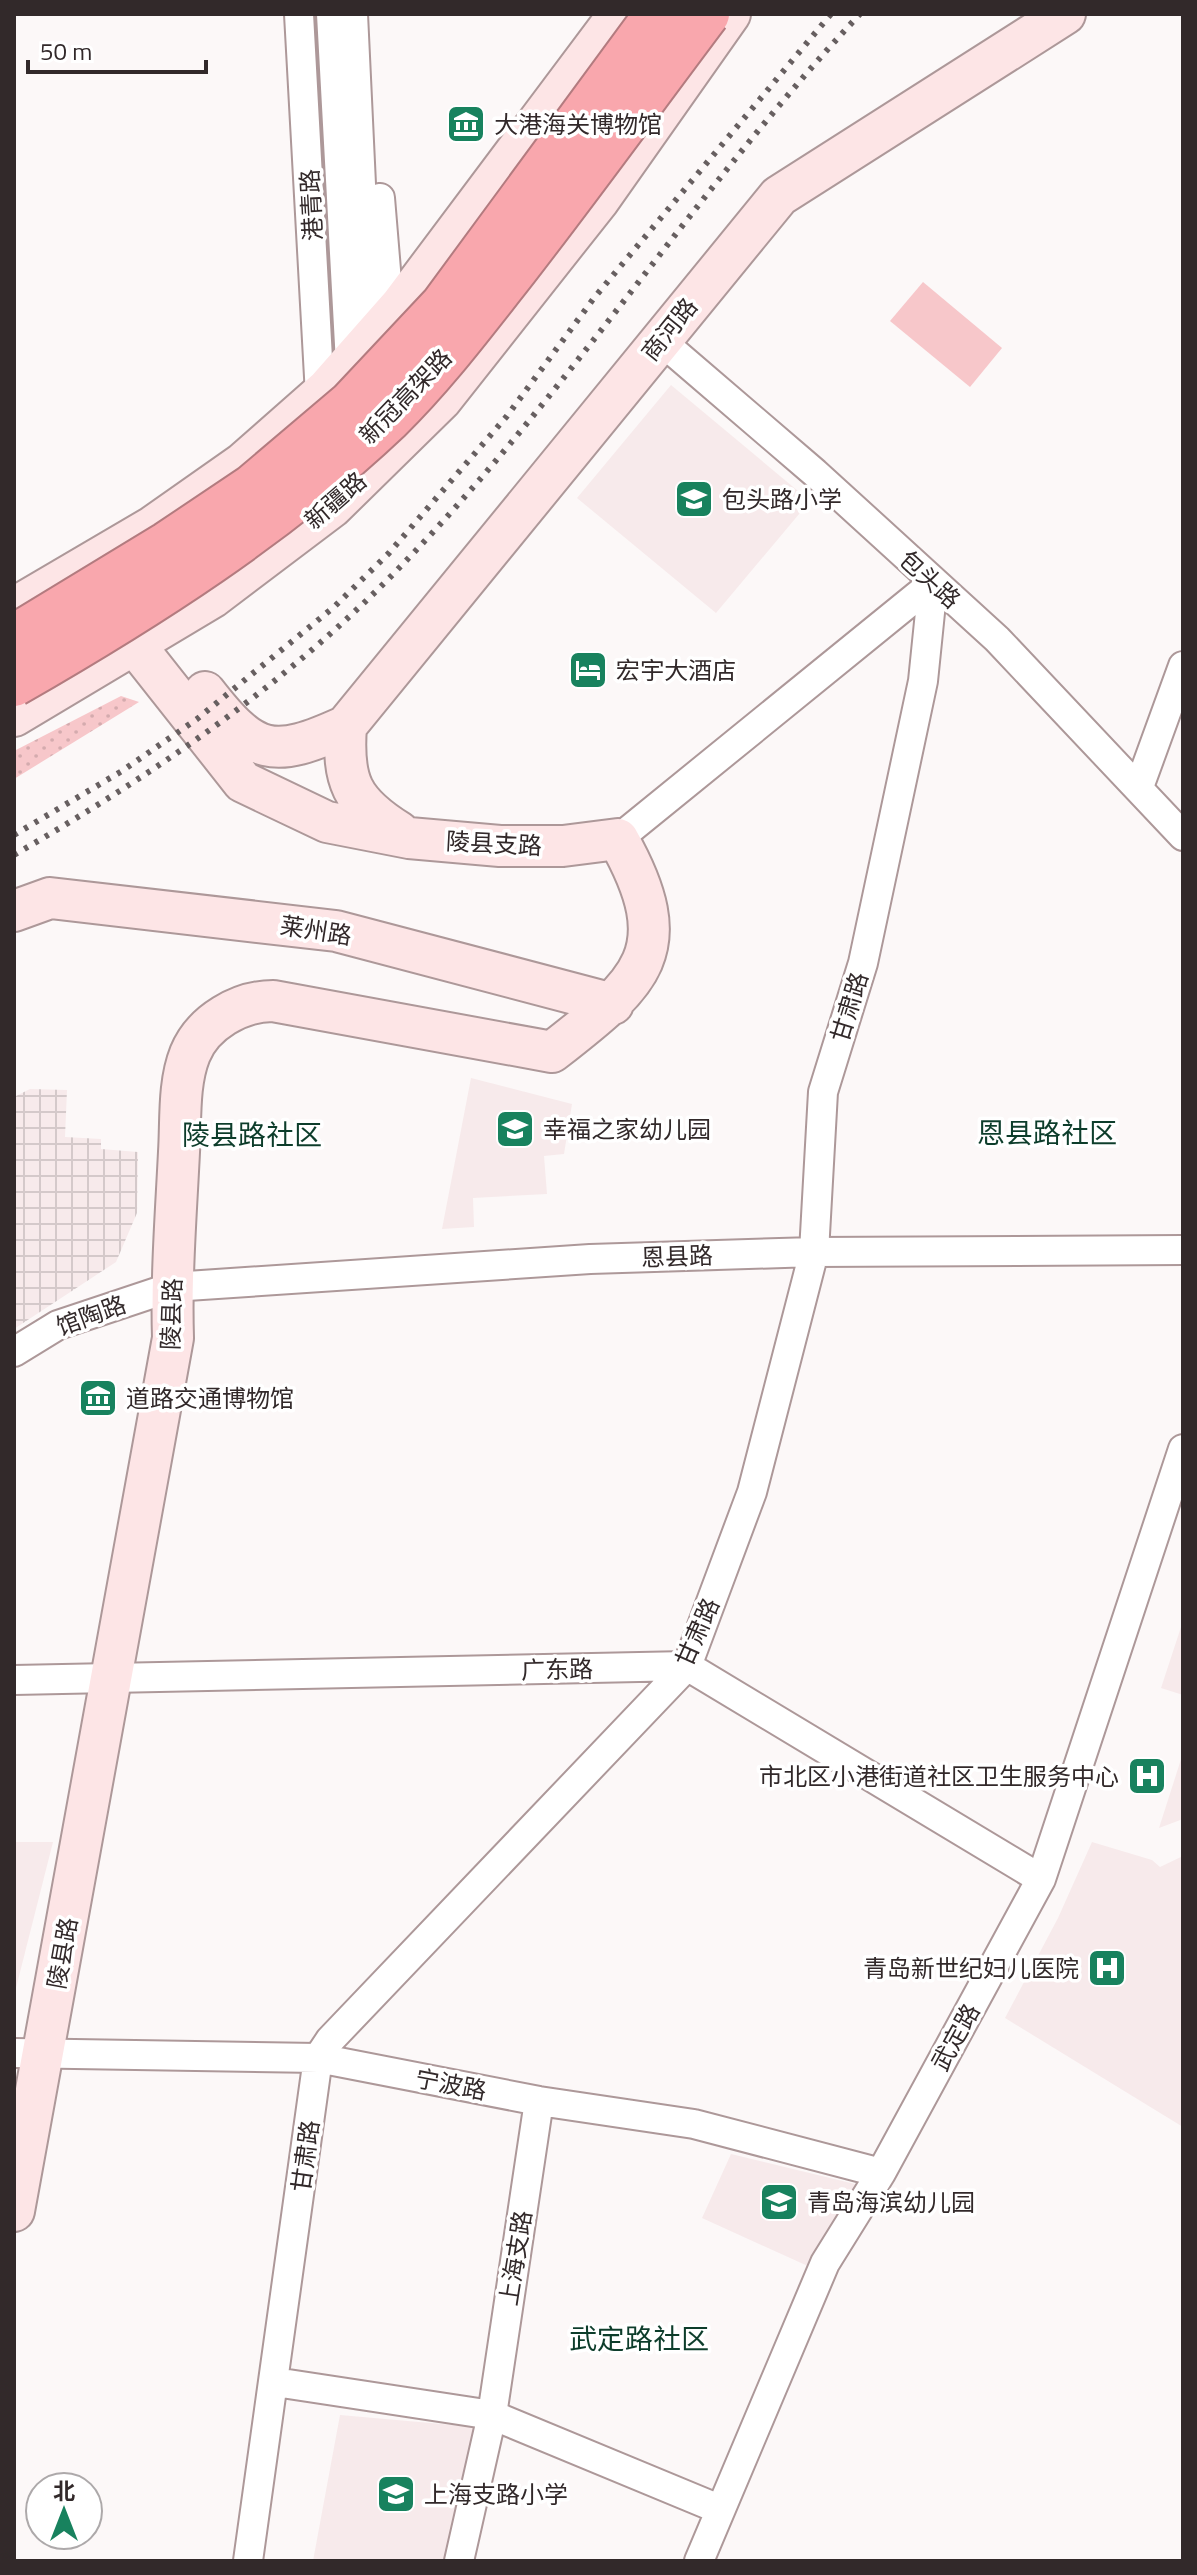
<svg xmlns="http://www.w3.org/2000/svg" width="1197" height="2575" font-family="'Titillium Web','Noto Sans SC',sans-serif">
  <defs>
    <pattern id="industrial-grid" width="8" height="8" patternUnits="userSpaceOnUse" patternTransform="scale(2)"><rect width="8" height="8" fill="#f7eaeb"/><path d="M0 4h8M4 0v8" fill="none" stroke="#d4c9ca"/></pattern>
    <pattern id="grass-dots" width="8" height="8" patternUnits="userSpaceOnUse" patternTransform="scale(2)"><rect width="8" height="8" fill="#f7c7ca"/><path d="M2 2h.1M6 6h.1" fill="none" stroke="#d4abae" stroke-width="1.8" stroke-linecap="round"/></pattern>
  </defs>
  <rect width="100%" height="100%" fill="#fcf8f8"/>
  <path fill="#f7eaeb" d="M671 385 810 501 716 613 577 498Z
    M471 1078 572 1104 564 1154 544 1156 547 1194 473 1198 474 1227 442 1229Z
    M1183 1621V1695L1161 1688Z
    M1183 1753V1819L1159 1828Z
    M14 1842H53L16 1988H14Z
    M1092 1842 1152 1860 1160 1867 1183 1856V2127L1005 2018 1058 1918Z
    M731 2154 859 2185 810 2267 702 2218Z
    M340 2415 487 2428 447 2561H313Z"/>
  <path fill="url(#industrial-grid)" d="M30 1089 67 1090 65 1137 101 1139V1149L138 1152 137 1213 116 1262 14 1329V1097Z"/>
  <path fill="url(#grass-dots)" d="M121 696 139 702 14 779V751Z"/>
  <path fill="#f7c7ca" d="M923 282 1002 348 970 387 890 321Z"/>
  <g fill="none" stroke-linecap="round" stroke-linejoin="round">
    <defs>
      <path id="street" d="M299 14 320 395
        M331 14 350 363
        M353 14 367 312 381 327
        M380 198 390 318
        M660 340 815 473 997 639 1183 836
        M1139 787 1183 666
        M618 839 933 583
        M14 1352 58 1325 172 1287 590 1259 814 1252 1183 1250
        M14 1680 687 1666 1041 1879
        M14 2053 318 2058 539 2101 694 2124 881 2173
        M275 2382 492 2415 719 2509
        M248 2561 318 2058 330 2040 687 1666 752 1492 814 1252 823 1092 863 963 923 681 933 583
        M459 2561 492 2415 539 2101
        M699 2561 825 2263 881 2173 1041 1879 1183 1449"/>
      <path id="secondary" d="M14 608 152 527 243 463 327 389 401 305 619 14
        M205 692C254 755 272 760 346 726L779 196 1065 14
        M14 716 213 597 332 507 441 400 599 200 730 14
        M346 726C342 781 351 802 399 832
        M14 911 50 898 336 931 613 1004
        M14 2211 173 1338C171 1276 176 1214 179 1152 181 1121 178 1084 190 1054 203 1022 240 1001 273 1001L552 1052C642 982 681 951 618 839L563 846H500L409 838 327 822 243 782 134 644 94 561"/>
    </defs>
    <use href="#street" stroke="#ad9899" stroke-width="32"/>
    <use href="#secondary" stroke="#ad9899" stroke-width="44"/>
    <use href="#street" stroke="#fff" stroke-width="28"/>
    <use href="#secondary" stroke="#fde5e6" stroke-width="40"/>
    <path stroke="#675f60" stroke-width="6" stroke-dasharray="4 8" stroke-linecap="butt" d="M14 835 122 771 197 719 334 607 389 553 507 416 594 298 831 14
      M14 855C154 774 287 684 400 567 567 395 696 189 860 14"/>
    <defs>
      <path id="highway-bridge" d="M14 637 167 544 252 487 351 403 443 305 657 14
        M14 684C148 607 277 525 389 419 432 377 470 327 507 280 575 193 640 103 707 14"/>
    </defs>
    <use href="#highway-bridge" stroke="#b37b7f" stroke-width="48" stroke-linecap="butt"/>
    <use href="#highway-bridge" stroke="#f9a7ad" stroke-width="44"/>
  </g>
  <defs>
    <symbol id="museum-square" viewBox="-11 -11 22 22"><rect x="-9" y="-9" width="18" height="18" rx="4" fill="#18825e" stroke="#fff"/><path d="M0-6L6-3V-2H-6V-3ZM-5-1h2V3h-2ZM-1-1h2V3h-2ZM3-1h2V3H3ZM-6 4H6V6H-6Z" fill="#fff"/></symbol>
    <symbol id="school-square" viewBox="-11 -11 22 22"><rect x="-9" y="-9" width="18" height="18" rx="4" fill="#18825e" stroke="#fff"/><path d="M0-5L7-2L0 1L-7-2ZM-4 1L0 2.5L4 1V4Q0 6-4 4Z" fill="#fff"/></symbol>
    <symbol id="hotel-square" viewBox="-11 -11 22 22"><rect x="-9" y="-9" width="18" height="18" rx="4" fill="#18825e" stroke="#fff"/><path d="M-6-4.5h1.5V1H6V5H4.5V3h-9V5H-6ZM-4 0a1.8 1.8 0 1 1 3.6 0ZM.5 0V-2.5h3Q6-2.5 6 0Z" fill="#fff"/></symbol>
    <symbol id="hospital-square" viewBox="-11 -11 22 22"><rect x="-9" y="-9" width="18" height="18" rx="4" fill="#18825e" stroke="#fff"/><path d="M-5-5h3v3.5h4V-5h3V5h-3V1.5h-4V5h-3Z" fill="#fff"/></symbol>
  </defs>
  <g fill-rule="evenodd">
    <use href="#museum-square" x="444" y="102" width="44" height="44"/>
    <use href="#school-square" x="672" y="477" width="44" height="44"/>
    <use href="#hotel-square" x="566" y="648" width="44" height="44"/>
    <use href="#school-square" x="493" y="1107" width="44" height="44"/>
    <use href="#museum-square" x="76" y="1376" width="44" height="44"/>
    <use href="#hospital-square" x="1125" y="1754" width="44" height="44"/>
    <use href="#hospital-square" x="1085" y="1946" width="44" height="44"/>
    <use href="#school-square" x="757" y="2180" width="44" height="44"/>
    <use href="#school-square" x="374" y="2472" width="44" height="44"/>
  </g>
  <g text-anchor="middle" dominant-baseline="central" stroke-width="7" stroke-linejoin="round" paint-order="stroke">
    <g font-size="24" fill="#32292a" stroke="#fff" text-anchor="start">
      <text x="494" y="124">大港海关博物馆</text>
      <text x="722" y="499">包头路小学</text>
      <text x="616" y="670">宏宇大酒店</text>
      <text x="543" y="1129">幸福之家幼儿园</text>
      <text x="126" y="1398">道路交通博物馆</text>
      <text x="1119" y="1776" text-anchor="end">市北区小港街道社区卫生服务中心</text>
      <text x="1079" y="1968" text-anchor="end">青岛新世纪妇儿医院</text>
      <text x="807" y="2202">青岛海滨幼儿园</text>
      <text x="424" y="2494">上海支路小学</text>
    </g>
    <g font-size="24" fill="#32292a" stroke="#fff">
      <text transform="translate(311 205) rotate(-93)">港青路</text>
      <text transform="translate(669 329) rotate(-51)">商河路</text>
      <text transform="translate(405 396) rotate(-46)">新冠高架路</text>
      <text transform="translate(335 500) rotate(-41)">新疆路</text>
      <text transform="translate(930 579) rotate(42)">包头路</text>
      <text transform="translate(494 843) rotate(3)">陵县支路</text>
      <text transform="translate(316 930) rotate(9)">莱州路</text>
      <text transform="translate(849 1007) rotate(-73)">甘肃路</text>
      <text transform="translate(677 1256) rotate(-2)">恩县路</text>
      <text transform="translate(171 1314) rotate(-88)">陵县路</text>
      <text transform="translate(91 1315) rotate(-20)">馆陶路</text>
      <text transform="translate(697 1632) rotate(-66)">甘肃路</text>
      <text transform="translate(557 1669) rotate(-1)">广东路</text>
      <text transform="translate(62 1953) rotate(-80)">陵县路</text>
      <text transform="translate(955 2037) rotate(-61)">武定路</text>
      <text transform="translate(451 2084) rotate(11)">宁波路</text>
      <text transform="translate(305 2156) rotate(-82)">甘肃路</text>
      <text transform="translate(515 2258) rotate(-81)">上海支路</text>
    </g>
    <g font-size="28" fill="#0d3d2b" stroke="#fff">
      <text x="1047" y="1132">恩县路社区</text>
      <text x="252" y="1134">陵县路社区</text>
      <text x="639" y="2338">武定路社区</text>
    </g>
  </g>
  <rect width="1197" height="2575" fill="none" stroke="#32292a" stroke-width="32"/>
  <g transform="translate(64 2511)"><circle r="38" fill="#ffffff" stroke="#ada9aa" stroke-width="2"/>
  <path d="M0-6L14 30L0 20L-14 30Z" fill="#18825e"/>
  <text y="-12" font-size="22" font-weight="bold" text-anchor="middle" fill="#32292a">北</text>
  </g>
  <path d="M28 60v12h178v-12" fill="none" stroke="#32292a" stroke-width="4"/>
  <text x="40" y="60" font-size="24" fill="#32292a" stroke="#ffffff" stroke-width="6" paint-order="stroke">50 m</text>
</svg>
